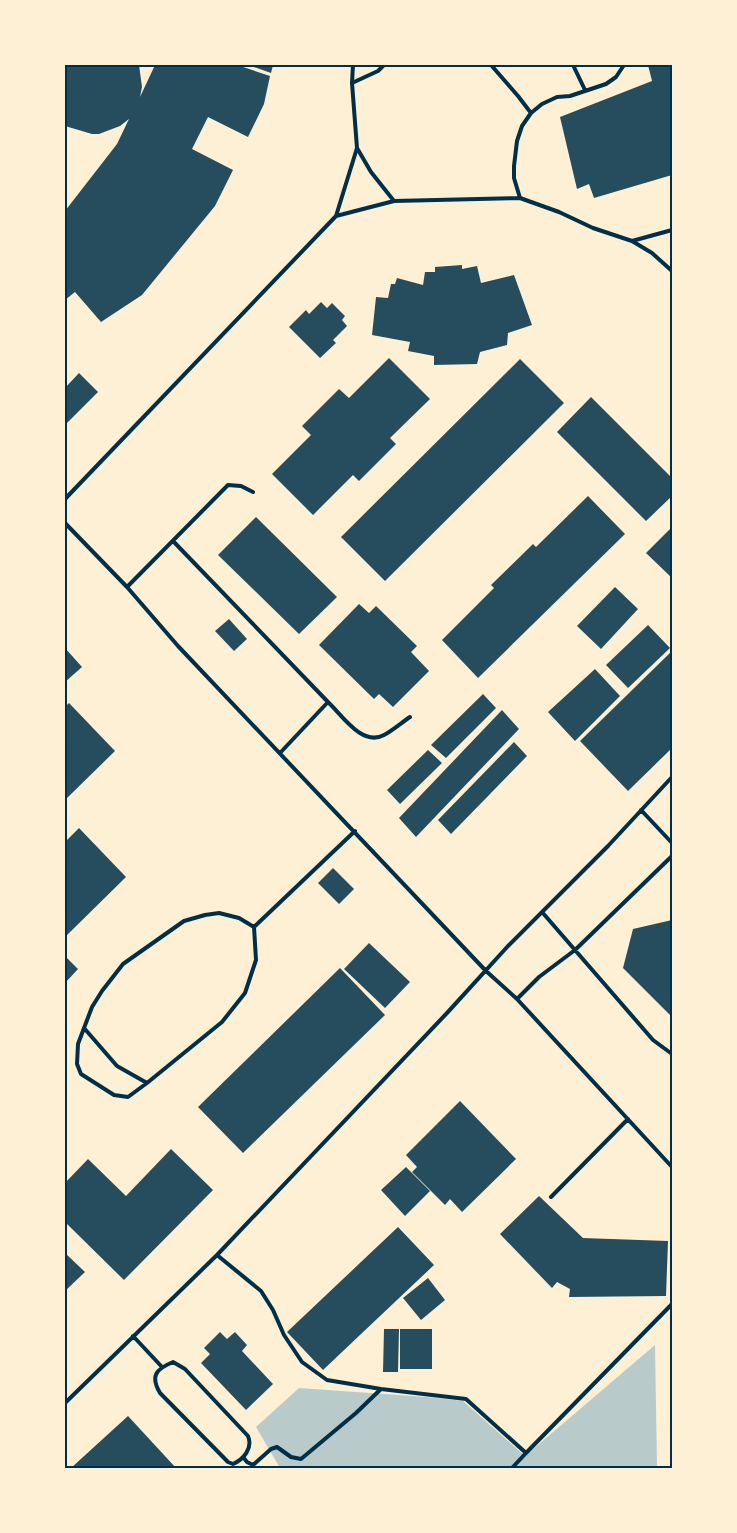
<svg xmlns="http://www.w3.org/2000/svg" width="737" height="1533" font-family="Quicksand,sans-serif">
  <rect width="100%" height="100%" fill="#fdf0d5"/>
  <path fill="#b9caca" d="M655 1345 657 1468H280L256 1427 299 1388 427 1397 463 1401 525 1456Z"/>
  <path fill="#264d5e" d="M65 65H139L142 87 140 97 155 65H237L270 76 264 104 248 137 208 117 192 149 233 170 215 206 142 295 101 322 75 292 65 300V211L117 144 129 119 120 126 99 134H92L65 126Z
    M248 65H273L271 73Z
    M648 65H672V175L594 198 589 184 577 189 560 117 652 81Z
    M462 265V269L477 266 481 283 514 275 532 325 508 333 507 345 480 352 477 364 434 365V356L408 351 410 342 372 335 376 297 388 298 391 284H395L397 278 423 285 425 272H435V267Z
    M321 302 327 308 332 303 345 316 342 320 347 326 333 340 336 343 320 358 289 327 306 310 309 314Z
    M389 358 430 399 390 438 396 444 359 481 353 475 313 515 272 474 311 435 302 426 339 389 349 398Z
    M520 359 564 403 385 581 341 537Z
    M79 373 98 392 65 425V388Z
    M591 397 672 478V496L646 521 557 432Z
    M588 496 625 534 478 678 442 640 494 588 491 585 533 544 536 547Z
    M256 517 337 597 299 634 218 555Z
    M672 527V578L646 553Z
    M615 587 638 609 601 649 577 626Z
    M359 604 369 613 376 606 417 646 411 652 429 671 393 707 379 694 374 699 319 645Z
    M229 619 247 639 234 651 215 631Z
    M648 625 670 648 628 688 606 665Z
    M65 648 82 667 65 682Z
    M672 651V748L628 791 580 741Z
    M595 669 620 696 575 741 548 712Z
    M483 694 496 708 446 758 431 745Z
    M69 703 115 751 65 800V707Z
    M502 710 519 729 416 837 399 818Z
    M514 742 527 756 451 834 438 820Z
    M428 750 442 763 400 804 387 790Z
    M79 828 126 877 65 937V842Z
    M333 868 354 889 339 904 318 883Z
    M672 920V1017L623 968 633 929Z
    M369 943 410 982 385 1008 344 969Z
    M65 956 78 969 65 983Z
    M340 968 385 1015 243 1153 198 1107Z
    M460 1101 516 1159 462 1212 450 1199 445 1205 412 1172 417 1167 406 1155Z
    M171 1149 213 1190 124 1280 65 1222V1183L88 1159 126 1196Z
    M406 1167 430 1191 405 1216 381 1190Z
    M539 1196 583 1238 668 1241 666 1296 569 1297 570 1289 557 1282 552 1288 500 1234Z
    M398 1227 434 1265 323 1370 287 1332Z
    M65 1253 85 1272 65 1291Z
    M428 1278 445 1300 421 1320 403 1298Z
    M384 1329H399L398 1372H383Z
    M400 1329H432V1369H400Z
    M220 1332 227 1339 235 1332 247 1345 242 1351 273 1384 246 1410 201 1363 210 1354 204 1348Z
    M128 1416 176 1468H71Z"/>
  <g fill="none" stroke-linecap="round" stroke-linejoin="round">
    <path stroke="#003049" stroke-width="4" d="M491 65 518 96 531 113
      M573 65 585 90
      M352 83 378 71 384 65
      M357 148 371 172 394 201
      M520 198 514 178V166L517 141 522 126 531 113 542 104 557 97 570 96 606 84 616 77 624 65
      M336 216 394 201 520 198 559 212 593 228 632 241 672 230
      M632 241 652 253 672 271
      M65 499 336 216 357 148 352 83 353 65
      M65 523 127 587 178 646 486 971 517 999 672 1167
      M173 541 328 702 280 753
      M127 587 228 485 241 486 253 492
      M328 702C342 715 362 747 384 735 393 730 401 723 410 717
      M641 810 672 843
      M542 912 653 1040 672 1054
      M517 999 539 977 575 950 672 856
      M84 1028 117 1066 147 1083 222 1022 245 993 256 960 254 927 355 831
      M147 1083 128 1097 114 1095 81 1074 77 1064 78 1044 92 1007 102 991 123 964 184 921 205 915 219 913 239 918 254 927
      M551 1197 628 1119
      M217 1255 261 1291 273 1310 284 1335 302 1362 327 1380 381 1389 466 1399 526 1453 672 1304
      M133 1336 162 1367
      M173 1362 185 1369 248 1436C253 1448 244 1459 233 1464L228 1462 160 1393C150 1376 156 1369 173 1362Z
      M65 1403 217 1255 447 1013 508 946 608 846 672 777
      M243 1457 247 1462 253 1465 271 1449 277 1447 291 1457 301 1459 356 1413 381 1389
      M512 1468 526 1453"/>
  </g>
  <rect width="737" height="1533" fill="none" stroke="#fdf0d5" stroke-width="132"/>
  <rect x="66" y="66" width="605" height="1401" fill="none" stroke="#003049" stroke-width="2"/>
</svg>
